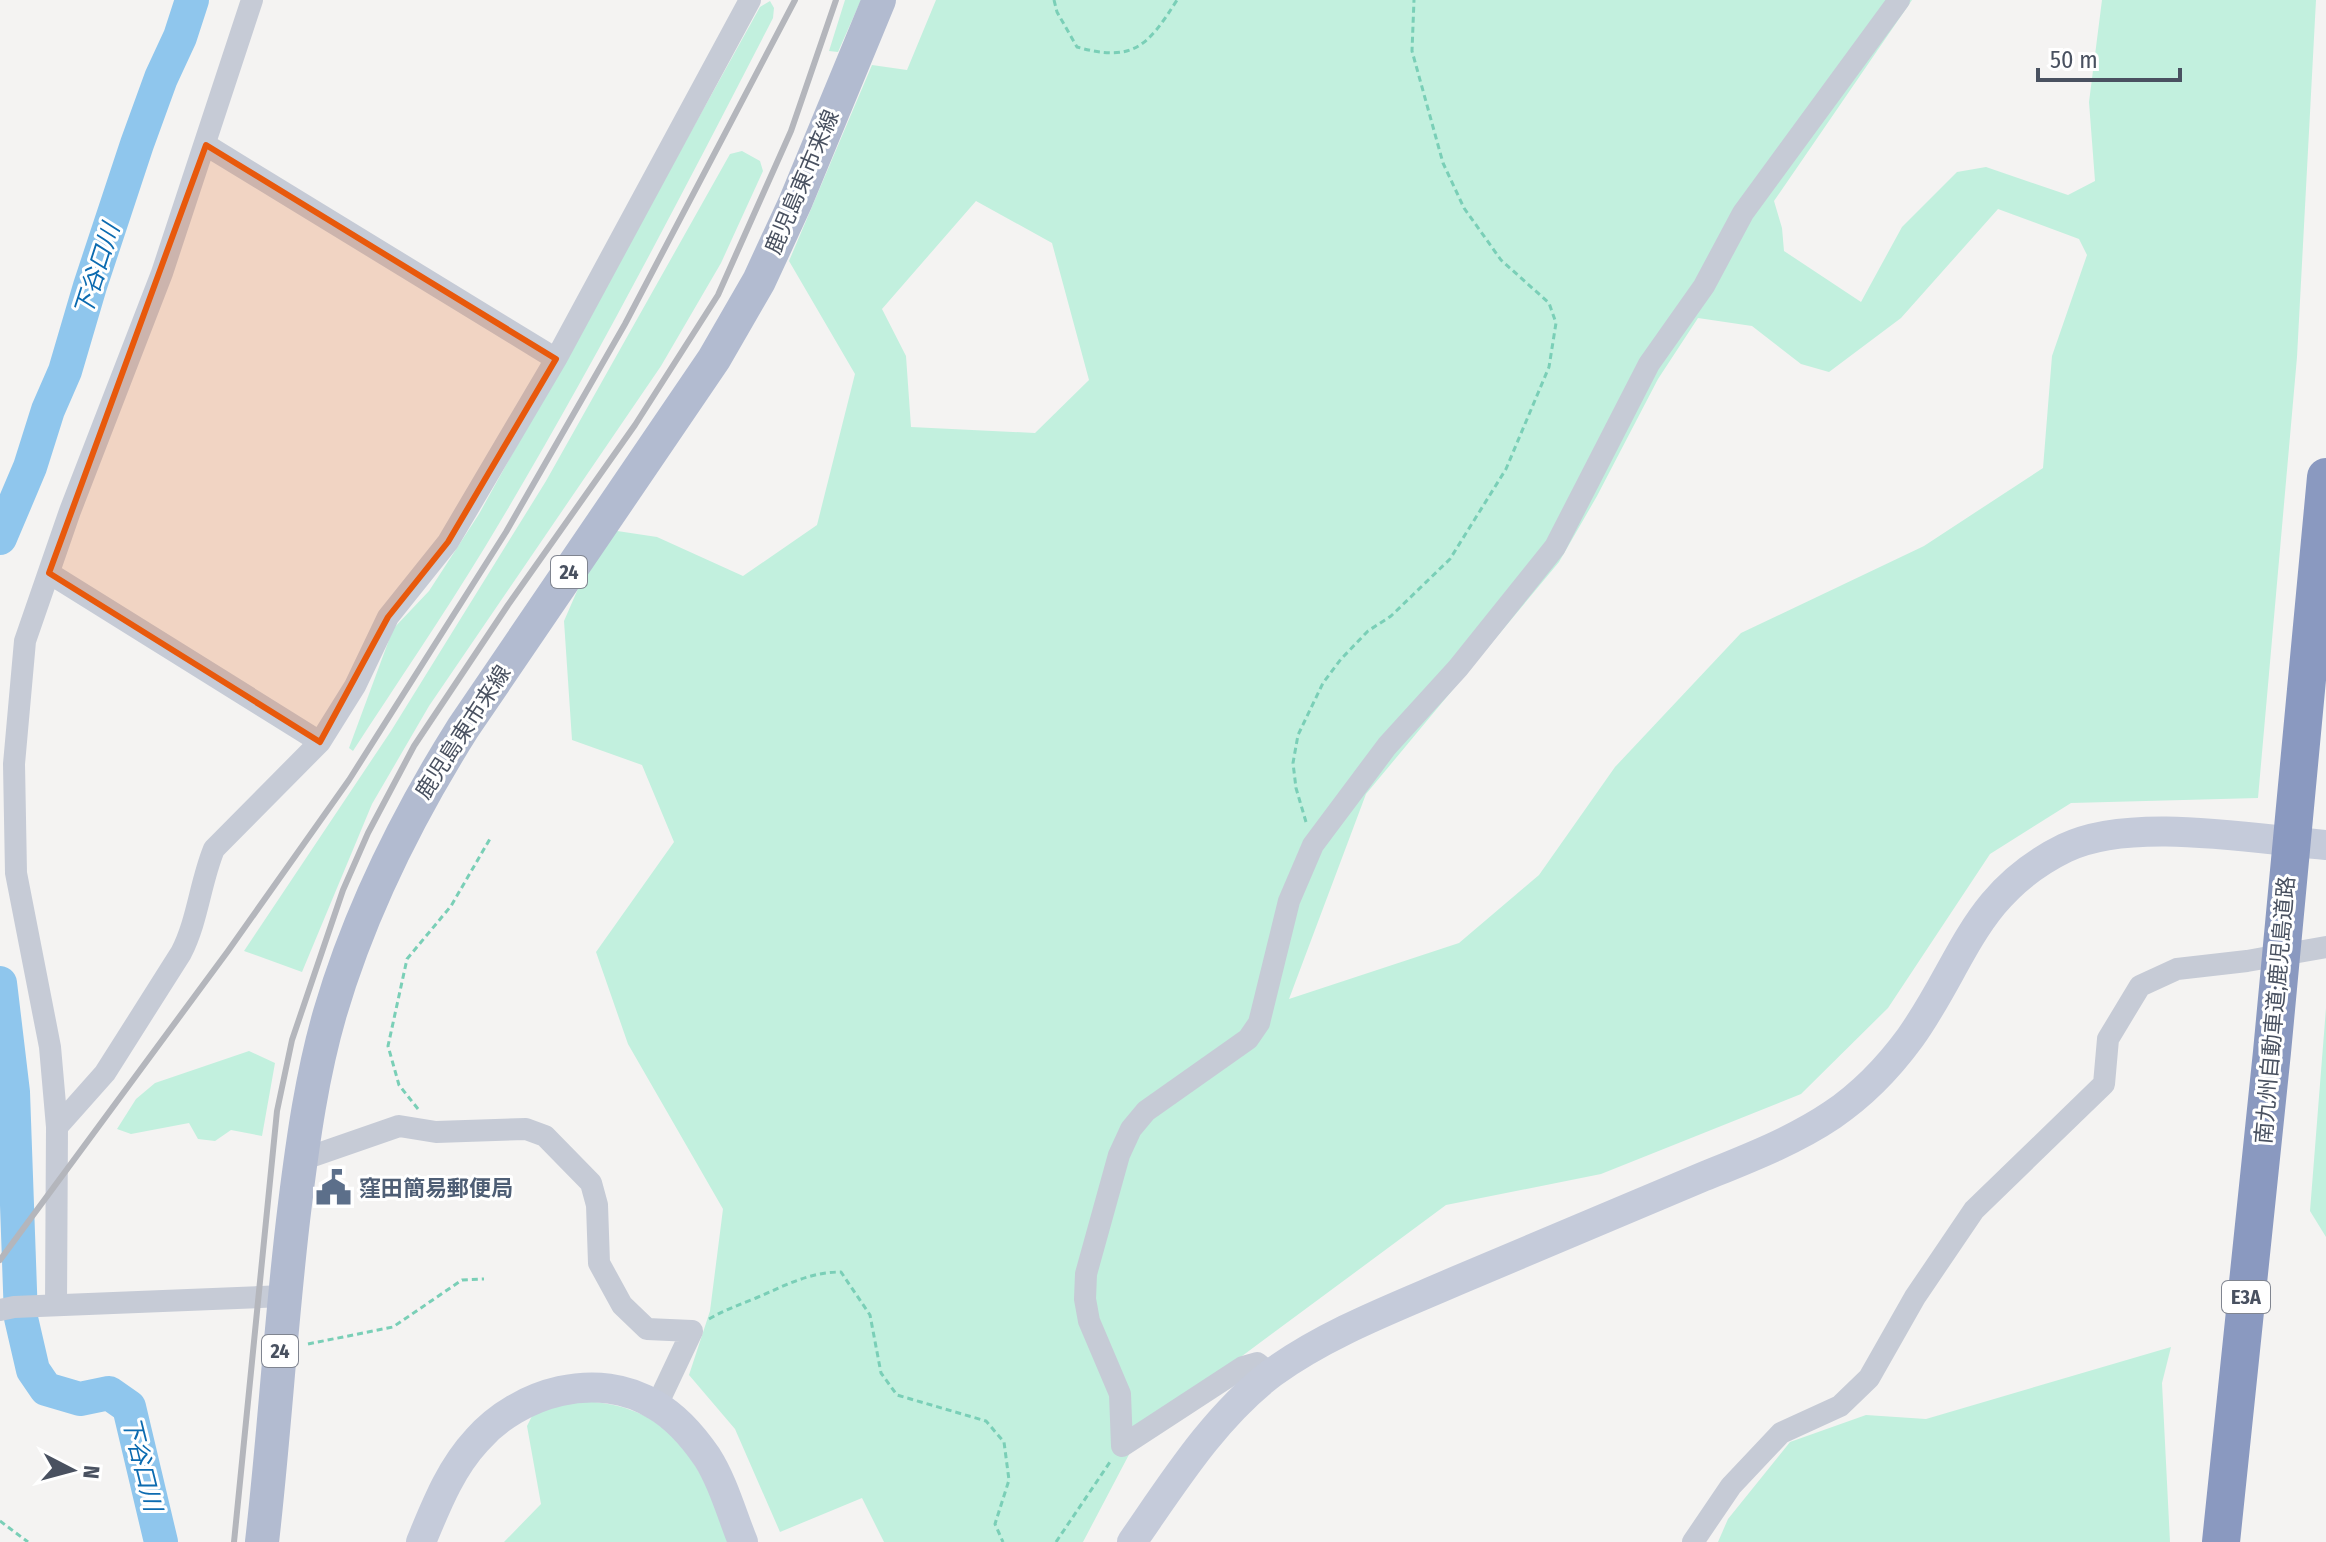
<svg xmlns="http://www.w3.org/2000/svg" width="2326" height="1542" font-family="'Fira Sans Condensed','Noto Sans JP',sans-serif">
  <rect width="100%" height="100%" fill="#f4f3f2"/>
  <path fill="#c2f0de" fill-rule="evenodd" d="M845 0H861L838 52 829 51Z
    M936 0H1912L1774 201 1782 228 1784 251 1861 302 1902 227 1957 172 1986 167 2068 195 2095 181 2089 102 2102 0H2316L2297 357 2258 798 2071 803 1990 854 1888 1008 1801 1094 1601 1174 1446 1205 1234 1362 1134 1445 1083 1542H884L862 1498 780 1532 735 1429 689 1375 710 1311 723 1209 628 1044 596 952 674 842 642 765 572 740 564 621 604 529 657 537 743 576 817 525 855 374 789 261 872 65 907 70ZM976 201 1052 243 1089 380 1035 433 911 427 906 356 882 309ZM1998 209 2079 239 2087 255 2052 356 2043 468 1924 546 1741 633 1615 767 1539 875 1459 943 1289 999 1366 794 1559 562 1597 496 1658 379 1698 318 1752 326 1801 364 1829 372 1901 318Z
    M770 1 774 8 773 18C681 196 589 375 485 547 443 616 397 683 353 751L349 748 393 629 429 591 479 514 760 7Z
    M742 151 760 161 763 171 721 263 661 366 429 706 372 804 302 972 244 951 391 731 546 481 730 154Z
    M2326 1008V1237L2310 1211Z
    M249 1051 275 1063 262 1136 231 1130 215 1141 198 1139 189 1123 131 1134 117 1129 136 1099 155 1083Z
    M2171 1347 2162 1383 2170 1542H1718L1728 1519 1790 1442 1866 1415 1926 1419Z
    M566 1401C672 1399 695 1456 732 1542H504L541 1504 527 1426 533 1414Z"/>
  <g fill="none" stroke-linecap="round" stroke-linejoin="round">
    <path stroke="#8fc6ed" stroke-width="34" d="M0 538 30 467 48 410 65 371 90 286 137 144 161 78 180 37 192 0
      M0 983 13 1092 21 1318 33 1370 46 1389 80 1399 109 1393 129 1407 161 1542"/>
    <path stroke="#7acfb7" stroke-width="3" stroke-dasharray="6 4" stroke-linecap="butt" d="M1054 0 1057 12 1077 47C1133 63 1148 46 1177 0
      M1306 822 1296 788 1293 763 1298 735 1323 683 1341 659 1368 631 1391 616 1450 559 1506 469 1549 367 1556 323 1549 303 1501 260 1464 208 1443 163 1412 51 1414 0
      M418 1109 399 1085 388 1046 407 959 451 906 491 837
      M709 1319C724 1310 739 1305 756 1298 784 1286 809 1272 841 1272L870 1315 881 1373 897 1395 986 1421 1004 1442 1009 1480 995 1524 1003 1542
      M308 1344 393 1327 462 1280 484 1279
      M0 1521 28 1542
      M1056 1542 1110 1462"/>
    <path stroke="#c6cbd6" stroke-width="22" d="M252 0 162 273 70 511 25 641 14 764 16 873 50 1047 57 1127 105 1073 181 953C198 920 200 883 214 849L320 742 355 686 388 617 448 542 556 359 750 0
      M206 145 556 359
      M49 573 320 742
      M301 1160 399 1126 436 1132 526 1129 545 1136 591 1183 597 1205 599 1263 622 1305 647 1329 692 1331 657 1405
      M56 1305 57 1127
      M0 1310 14 1307 284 1296
      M1271 1374 1257 1363 1243 1367 1122 1446 1120 1394 1089 1321 1085 1299 1086 1274 1119 1155 1131 1129 1146 1111 1248 1039 1259 1023 1289 901 1313 845 1387 746 1458 668 1555 547 1649 364 1704 286 1743 213 1899 0
      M1693 1542 1731 1486 1781 1433 1840 1406 1869 1378 1915 1297 1974 1210 2104 1084 2108 1039 2140 986 2177 969 2247 961 2326 947"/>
    <path stroke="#c5cbda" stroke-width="30" d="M421 1542C436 1506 450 1469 477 1440 519 1392 598 1369 655 1405 676 1417 694 1438 707 1457 723 1482 732 1515 743 1542
      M1132 1542C1173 1483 1214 1417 1272 1373 1327 1333 1394 1308 1456 1281 1537 1247 1618 1213 1700 1178 1744 1160 1792 1142 1832 1115 1863 1094 1888 1068 1910 1038 1963 964 1973 893 2065 848 2130 816 2254 839 2326 845"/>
    <path stroke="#b2bbd0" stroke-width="34" d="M262 1542C275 1429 281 1316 295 1204 303 1140 312 1075 330 1013 360 911 407 817 463 728L714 359 759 281 795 203 879 0"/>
    <path stroke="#8a99c0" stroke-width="38" d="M2221 1542 2272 1052 2326 477"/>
    <path stroke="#b4b6bc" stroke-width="6" d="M0 1260 228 951 349 780 506 532 625 324 795 0
      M234 1542 277 1111 292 1040 343 890 368 833 414 746 508 605 635 425 718 295 791 131 836 0"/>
  </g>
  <path fill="#e8590c" fill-opacity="0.2" stroke="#e8590c" stroke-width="6" stroke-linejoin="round" d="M206 145 556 359 448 542 388 617 320 742 49 573Z"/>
  <defs>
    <symbol id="civic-bare" viewBox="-9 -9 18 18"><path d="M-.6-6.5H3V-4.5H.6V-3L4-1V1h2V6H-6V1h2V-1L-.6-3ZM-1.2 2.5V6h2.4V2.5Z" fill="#5c6f8a" stroke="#fff" stroke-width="2.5" paint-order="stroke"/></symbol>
  </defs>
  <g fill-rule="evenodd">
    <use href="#civic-bare" x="308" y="1162" width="51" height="51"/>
  </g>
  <g text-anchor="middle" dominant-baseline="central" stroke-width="6" stroke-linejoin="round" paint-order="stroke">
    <g fill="#fff" stroke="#808590" stroke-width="2">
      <rect x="551" y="556" width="36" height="32" rx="6"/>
      <rect x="2222" y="1281" width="48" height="32" rx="6"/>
      <rect x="262" y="1335" width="36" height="32" rx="6"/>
    </g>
    <g font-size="20" font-weight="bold" fill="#495160">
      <text x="569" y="572">24</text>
      <text x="2246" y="1297">E3A</text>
      <text x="280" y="1351">24</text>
    </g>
    <g font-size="22" fill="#495160" stroke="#fff">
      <text transform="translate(802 182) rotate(-67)">鹿児島東市来線</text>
      <text transform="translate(463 732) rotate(-57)">鹿児島東市来線</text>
      <text transform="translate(2275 1010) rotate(-85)">南九州自動車道;鹿児島道路</text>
    </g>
    <g font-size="22" font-weight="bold" fill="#4e5e75" stroke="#fff" text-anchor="start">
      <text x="359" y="1188">窪田簡易郵便局</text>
    </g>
    <g font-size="24" font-style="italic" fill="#0c6bb0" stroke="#fff">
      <text transform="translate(97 270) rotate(-72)">下谷口川</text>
      <text transform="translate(142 1464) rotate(76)">下谷口川</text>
    </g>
  </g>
  <g transform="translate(72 1470) rotate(96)" stroke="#ffffff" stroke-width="6" paint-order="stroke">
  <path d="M0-6L14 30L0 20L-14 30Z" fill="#495160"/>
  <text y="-12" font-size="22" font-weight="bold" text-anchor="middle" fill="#495160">N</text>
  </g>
  <path d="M2038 68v12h142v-12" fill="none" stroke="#495160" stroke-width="4"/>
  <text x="2050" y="68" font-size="24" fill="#495160" stroke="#ffffff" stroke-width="6" paint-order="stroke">50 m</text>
</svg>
